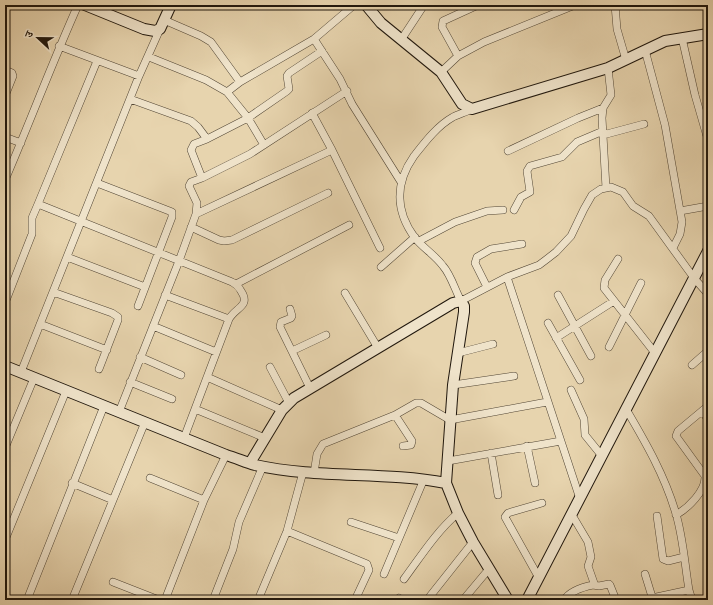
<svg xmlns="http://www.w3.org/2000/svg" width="713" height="605" font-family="'IM FELL Great Primer','Noto Serif Devanagari',serif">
  <rect width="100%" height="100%" fill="#e7d4ae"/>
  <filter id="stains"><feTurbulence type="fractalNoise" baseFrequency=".005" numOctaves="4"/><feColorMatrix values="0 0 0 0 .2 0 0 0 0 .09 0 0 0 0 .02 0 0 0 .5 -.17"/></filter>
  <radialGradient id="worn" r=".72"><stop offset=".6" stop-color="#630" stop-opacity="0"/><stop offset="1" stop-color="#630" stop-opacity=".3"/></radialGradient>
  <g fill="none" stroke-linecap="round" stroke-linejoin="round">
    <defs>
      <path id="street" d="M354 5 314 39 340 79 352 104 401 182
        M615 5 617 29 626 60
        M164 20 201 36 211 42 240 82
        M682 38 695 95 708 140
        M401 40 424 5
        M59 46 139 76
        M645 50 665 125 682 222 680 234 673 248
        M458 56 484 42 575 5
        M149 57 206 80 227 92
        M5 70 12 73 13 76 5 96
        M441 72 458 56 442 27 443 21 478 5
        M130 99 191 121 198 127 207 139 194 144 191 150 202 178 250 154 347 91
        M472 109C466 112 459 114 453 117 437 126 425 142 414 156 395 183 395 211 415 238 423 248 435 255 443 266 451 275 455 290 461 301L507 277 539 265 547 259 556 252 571 236 584 209 592 195 601 189 611 187 623 192 633 206 649 216 694 278 708 294
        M312 113 332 150 380 248
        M603 135 644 124
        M5 137 21 143
        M207 139 248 118 227 92 240 82 314 39
        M264 145 248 118 287 91 289 89 287 76 289 73 322 51
        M508 151 578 118 603 108
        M5 180C30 122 52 63 78 5
        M97 183 172 212V217L138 306
        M606 188 602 118 603 108 611 95 608 68
        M38 204 232 282C236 284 239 287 241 291 251 306 236 307 229 319L184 438
        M514 210 521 197 530 192 527 171 530 166 562 157 577 142 603 131
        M680 211 708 206
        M196 214 197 203 189 186 191 182 202 178
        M191 227 219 240 224 241 232 240 328 193
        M419 241 455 222 487 211 503 210
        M67 257 145 287
        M618 259 605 280 604 288 655 353
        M381 267 415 237
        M507 277 580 499
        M236 284 349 225
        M487 287 475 263 477 257 491 249 522 244
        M53 292 112 313 118 317V320L99 369
        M345 293 378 348
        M165 295 229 319
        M558 295 591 356
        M5 303 32 234V218L38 204 97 61
        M290 309 292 316 291 318 281 322 280 327 310 388
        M548 323 580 380
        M40 324 107 350
        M153 326 216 352
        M556 338 614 301
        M609 347 641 283
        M292 351 326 335
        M458 353 493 344
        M140 357 181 375
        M692 365 708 351
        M270 367 289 403
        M21 372 139 76 160 29
        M207 377 282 410
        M130 382 172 399
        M453 385 514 376
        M571 390 584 419 585 435 602 456
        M195 409 265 438
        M626 409C646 443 665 476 676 514 683 537 685 566 689 590L692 600
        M702 411 708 419
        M119 412 179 261 196 214 332 150
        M395 415 412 441 411 445 403 446
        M527 446 535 483
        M5 448 34 378
        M491 453 498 495
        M448 461 561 441
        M314 473 317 454 323 444 395 415 416 403H421L450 420 547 402
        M150 478 204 500
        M72 483 113 500
        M676 515C688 508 706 491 705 476L676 436 678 431 708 406
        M657 516 663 559 668 561 684 557
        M351 522 399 538
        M287 531 367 564 369 570 355 600
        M5 540 66 391
        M384 574 424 479
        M645 574 653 600
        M539 578 505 517 508 513 542 503
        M404 579C421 556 436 532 458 513
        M113 582 159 600
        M593 585 599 586 609 584 610 585 616 600
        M399 598 402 600
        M652 598 689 590
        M27 600 104 406
        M72 600 145 422
        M165 600 204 500 226 455
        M213 600 233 549 239 522 263 466
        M258 600 287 531 303 472
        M427 600 473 542
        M463 600 489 569
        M564 600C570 591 583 587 593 585L594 583 588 566 591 557 588 542 572 515"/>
      <path id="secondary" d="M85 5 144 29 155 31 160 29 171 5
        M366 5 381 23 441 72 462 104 472 109 608 68 665 41 708 34
        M5 366 226 455C236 458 245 462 255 465 318 479 383 471 446 483
        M250 463 282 410 294 398 453 303 461 301 464 306V312L453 385 446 483 458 513 473 542 508 600
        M527 600 708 251"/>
    </defs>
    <use href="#street" stroke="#524635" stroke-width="8"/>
    <use href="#secondary" stroke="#20170d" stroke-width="12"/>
    <use href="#street" stroke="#efe3ca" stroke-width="7"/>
    <use href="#secondary" stroke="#efe3ca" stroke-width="10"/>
  </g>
  <rect width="713" height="605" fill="none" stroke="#e7d4ae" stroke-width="20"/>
  <rect x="6" y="6" width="701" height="593" fill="none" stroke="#20170d" stroke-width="2"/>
  <rect x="10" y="10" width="693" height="585" fill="none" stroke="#20170d"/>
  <g transform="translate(38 38) rotate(292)" stroke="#efe3ca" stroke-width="3" paint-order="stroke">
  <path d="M0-3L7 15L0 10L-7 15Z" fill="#20170d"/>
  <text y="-6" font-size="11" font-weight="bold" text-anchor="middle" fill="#20170d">उ</text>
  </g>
  <rect width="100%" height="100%" filter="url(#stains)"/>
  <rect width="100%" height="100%" fill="url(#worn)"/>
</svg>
